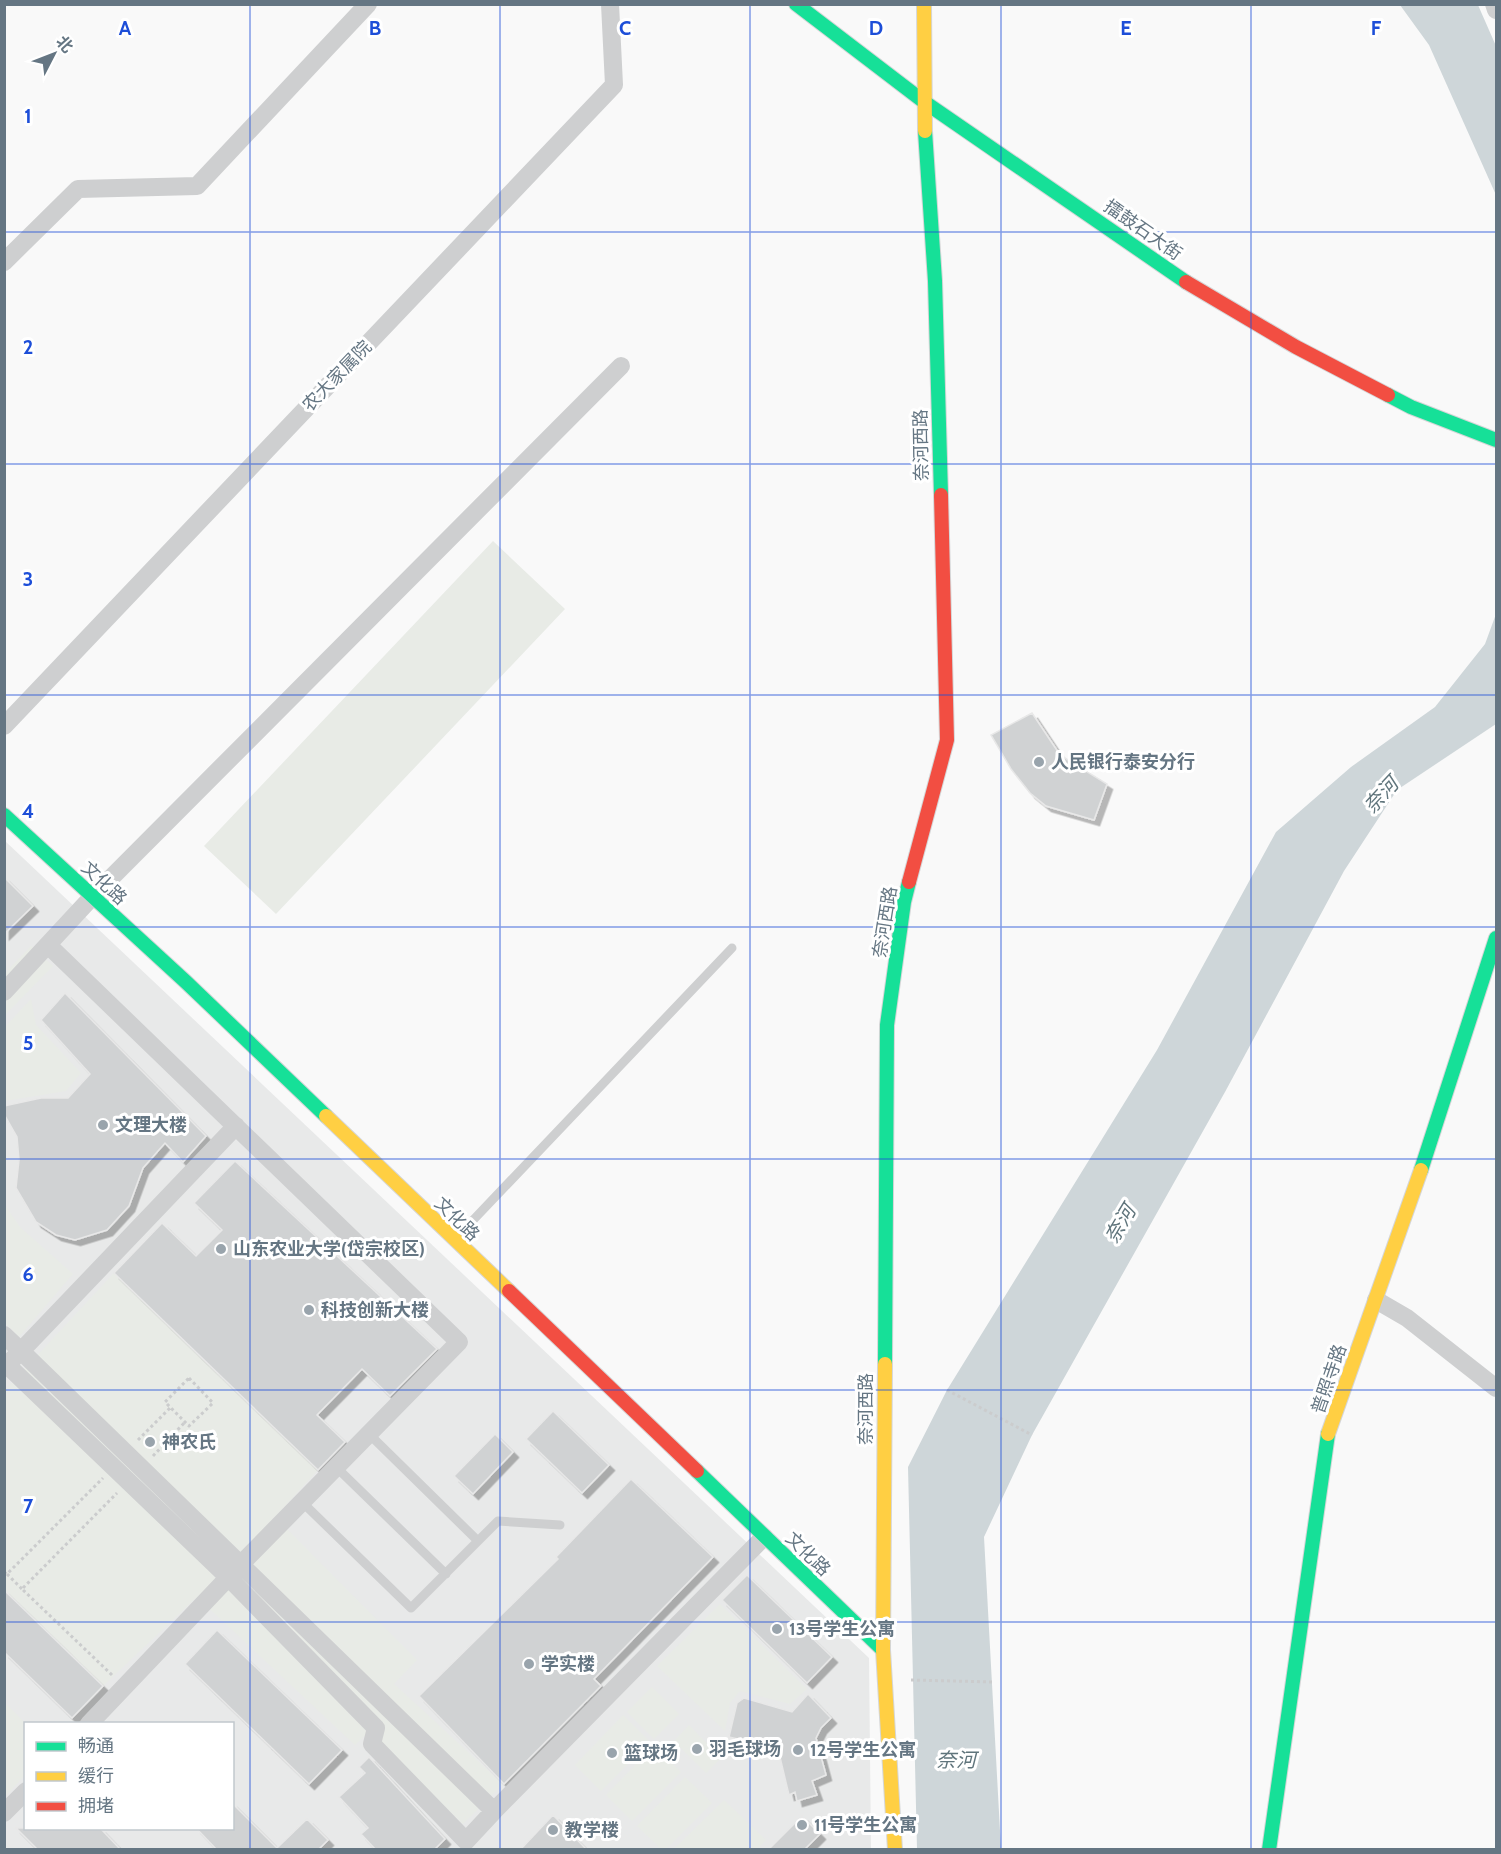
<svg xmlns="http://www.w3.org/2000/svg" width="1501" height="1854" font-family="Cabin,'Noto Sans SC',sans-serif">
  <defs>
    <filter id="shadow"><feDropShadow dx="5.5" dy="5.5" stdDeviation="0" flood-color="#0004"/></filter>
  </defs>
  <rect width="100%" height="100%" fill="#f9f9f9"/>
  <path fill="#e8e9e9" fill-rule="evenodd" d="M4 840 869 1658 871 1849H5ZM26 1724H232V1828H26Z"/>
  <path fill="#e8ebe6" d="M493 541 565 609 276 914 204 846Z
    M31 946 53 966 5 1015V973Z
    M31 999 36 1025 81 1073 66 1091 5 1101V1027Z
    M5 1205 20 1227 73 1274 19 1337 5 1323Z
    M114 1273 318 1470 275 1517 417 1660 394 1684 503 1784 463 1824 369 1732 355 1745 197 1597 103 1686 5 1590 4 1391Z
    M720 1604 807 1689 790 1704 740 1691 730 1703 725 1731 657 1666Z
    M652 1687 679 1714 654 1739 627 1712Z
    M5 1703 26 1724 25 1775 5 1797Z
    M623 1715 650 1742 601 1791 575 1765Z
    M689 1725 721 1758 706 1773 674 1741Z
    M654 1746 681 1772 632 1821 606 1795Z
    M685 1777 712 1803 666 1849H661L637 1826Z
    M724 1800 766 1840 757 1849H674Z"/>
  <path fill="#ced6d9" d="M1400 5H1478L1496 46V195L1429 45Z
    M1496 614V724L1397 790 1344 871 1225 1092 1032 1435 984 1537 1001 1849H917L908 1467 947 1390 1157 1050 1276 832 1351 767 1435 707 1485 644Z"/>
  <path fill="#d0d2d3" stroke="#e8e8e8" stroke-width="1.5" filter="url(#shadow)" d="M1032 713 1060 755 1107 784 1094 820 1046 806 1030 793 1011 769 991 735Z
    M4 877 33 906 4 934Z
    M65 993 206 1136 183 1162 165 1143 143 1168 129 1206 107 1230 75 1240 56 1235 36 1222 16 1188 19 1160 17 1137 4 1114V1106L41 1098H68L90 1074 41 1020Z
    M235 1161 437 1349 390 1396 362 1369 317 1415 345 1442 318 1470 114 1273 162 1223 196 1256 222 1230 194 1203Z
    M553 1411 609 1465 582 1493 526 1439Z
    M495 1434 513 1452 473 1494 454 1476Z
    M631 1479 713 1557 594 1679 601 1686 504 1784 419 1696 558 1559 556 1557Z
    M747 1575 832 1657 807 1683 722 1600Z
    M4 1590 103 1686 72 1718 4 1652Z
    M217 1630 342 1750 309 1784 185 1664Z
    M808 1694 831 1718 821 1728 816 1738 826 1775 812 1781 817 1795 797 1801 795 1792 789 1795 779 1753 773 1747 729 1737 737 1703 744 1698 792 1712Z
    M369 1757 445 1839 434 1850H376L361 1834 368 1828 339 1797 365 1773 359 1767Z
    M232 1803 277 1848 307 1819 328 1840 318 1850H217L196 1828H232Z
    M553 1815 587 1850H520Z
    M802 1816 820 1834 804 1850H768Z
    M16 1828H100L121 1850H38Z"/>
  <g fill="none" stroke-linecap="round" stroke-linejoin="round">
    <defs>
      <path id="fast" d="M796 4 923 101 1186 282
        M925 131 935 281 941 495
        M1388 395 1411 407 1496 440
        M4 815 186 982 326 1116
        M1421 1170 1496 938
        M885 1364 887 1025 904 902 909 882
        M697 1471 883 1650
        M1269 1850 1328 1434"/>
      <path id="slow" d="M924 4 925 131
        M326 1116 509 1291
        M885 1364 883 1650 895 1850
        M1328 1434 1421 1170"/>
      <path id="jam" d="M1186 282 1296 347 1388 395
        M909 882 947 740 941 495
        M509 1291 697 1471"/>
    </defs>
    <use href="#fast" stroke="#d5d6d7" stroke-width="16"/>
    <use href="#slow" stroke="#d5d6d7" stroke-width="16"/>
    <use href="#jam" stroke="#d5d6d7" stroke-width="16"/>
    <path stroke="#cbcccd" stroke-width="3" stroke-dasharray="3 3" stroke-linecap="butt" d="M189 1378 213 1403 189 1426 165 1402Z
      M947 1390 1032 1435
      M138 1440 170 1408
      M153 1456 185 1422
      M4 1572 7 1574 103 1478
      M7 1574 22 1589
      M112 1675 22 1589 117 1493
      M911 1680 994 1682"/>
    <path stroke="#cecfd0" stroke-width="9" d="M457 1237 732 948
      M336 1467 446 1574
      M302 1502 411 1608 478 1541 369 1434
      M478 1541 498 1521 560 1525"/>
    <path stroke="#cecfd0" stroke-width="18" d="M1494 4 1496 10
      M4 262 78 189 197 186 368 4
      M4 726 614 85 610 4
      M48 945 459 1342 242 1563 89 1724
      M4 992 92 897 621 366
      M1376 1300 1407 1318 1496 1388
      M4 1335 21 1351 236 1126
      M4 1362 228 1577 376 1728 372 1744 466 1841 494 1811
      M4 1368 21 1351 494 1811 764 1537
      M4 1813 26 1791"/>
    <use href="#fast" stroke="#16e098" stroke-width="14"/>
    <use href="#slow" stroke="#ffcf43" stroke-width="14"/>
    <use href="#jam" stroke="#f24e42" stroke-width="14"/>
  </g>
  <path fill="none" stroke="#1d4ed8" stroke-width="1.5" stroke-opacity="0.55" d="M250 4V1850M500 4V1850M750 4V1850M1001 4V1850M1251 4V1850M4 232H1496M4 464H1496M4 695H1496M4 927H1496M4 1159H1496M4 1390H1496M4 1622H1496"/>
  <g fill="#99a4ac" stroke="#fff" stroke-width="2">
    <circle cx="1039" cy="762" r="6"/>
    <circle cx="103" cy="1125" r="6"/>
    <circle cx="221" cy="1249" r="6"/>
    <circle cx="309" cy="1310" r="6"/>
    <circle cx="150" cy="1442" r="6"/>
    <circle cx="777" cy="1629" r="6"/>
    <circle cx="529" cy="1664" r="6"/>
    <circle cx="697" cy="1749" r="6"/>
    <circle cx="798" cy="1750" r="6"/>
    <circle cx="612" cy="1753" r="6"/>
    <circle cx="802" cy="1825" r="6"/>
    <circle cx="553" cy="1830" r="6"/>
  </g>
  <g text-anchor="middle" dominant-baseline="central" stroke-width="6" stroke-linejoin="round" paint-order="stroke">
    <g font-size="18" fill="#657683" stroke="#fff">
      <text transform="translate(1143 230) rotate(35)">擂鼓石大街</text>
      <text transform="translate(337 376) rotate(-46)">农大家属院</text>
      <text transform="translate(921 445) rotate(-91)">奈河西路</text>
      <text transform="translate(104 883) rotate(43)">文化路</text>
      <text transform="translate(885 922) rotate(-81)">奈河西路</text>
      <text transform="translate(457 1219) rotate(44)">文化路</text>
      <text transform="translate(1329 1379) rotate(-71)">普照寺路</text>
      <text transform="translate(866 1409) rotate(-90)">奈河西路</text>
      <text transform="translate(808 1554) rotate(44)">文化路</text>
    </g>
    <g font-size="18" font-weight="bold" fill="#657683" stroke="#fff" text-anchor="start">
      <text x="1051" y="762">人民银行泰安分行</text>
      <text x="115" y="1125">文理大楼</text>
      <text x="233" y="1249">山东农业大学(岱宗校区)</text>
      <text x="321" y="1310">科技创新大楼</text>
      <text x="162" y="1442">神农氏</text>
      <text x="789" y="1629">13号学生公寓</text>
      <text x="541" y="1664">学实楼</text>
      <text x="709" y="1749">羽毛球场</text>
      <text x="810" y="1750">12号学生公寓</text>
      <text x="624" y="1753">篮球场</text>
      <text x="814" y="1825">11号学生公寓</text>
      <text x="565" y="1830">教学楼</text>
    </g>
    <g font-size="20" font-style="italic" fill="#60757c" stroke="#fff">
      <text transform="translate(1381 795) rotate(-47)">奈河</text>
      <text transform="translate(1120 1224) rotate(-59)">奈河</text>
      <text x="956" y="1760">奈河</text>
    </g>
  </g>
  <g font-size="20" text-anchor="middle" font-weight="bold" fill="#1d4ed8" stroke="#fff" stroke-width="6" stroke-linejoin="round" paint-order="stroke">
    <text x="125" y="35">A</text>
    <text x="375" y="35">B</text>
    <text x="625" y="35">C</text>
    <text x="876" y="35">D</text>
    <text x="1126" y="35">E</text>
    <text x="1376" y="35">F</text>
    <text x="28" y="123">1</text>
    <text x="28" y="354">2</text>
    <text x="28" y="586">3</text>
    <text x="28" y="818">4</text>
    <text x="28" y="1050">5</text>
    <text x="28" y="1281">6</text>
    <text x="28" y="1513">7</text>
  </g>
  <rect width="1501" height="1854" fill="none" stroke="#657683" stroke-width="12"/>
  <rect x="24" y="1722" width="210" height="108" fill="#ffffff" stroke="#c1c8cd" stroke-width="1.5"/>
  <rect x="36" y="1742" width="30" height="9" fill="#16e098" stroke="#c1c8cd" stroke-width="1.5"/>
  <text x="78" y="1752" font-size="18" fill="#657683">畅通</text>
  <rect x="36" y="1772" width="30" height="9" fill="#ffcf43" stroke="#c1c8cd" stroke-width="1.5"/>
  <text x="78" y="1782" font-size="18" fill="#657683">缓行</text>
  <rect x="36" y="1802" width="30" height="9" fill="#f24e42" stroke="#c1c8cd" stroke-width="1.5"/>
  <text x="78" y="1812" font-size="18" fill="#657683">拥堵</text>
  <g transform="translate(54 54) rotate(48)" stroke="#ffffff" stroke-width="4.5" paint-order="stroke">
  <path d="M0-4.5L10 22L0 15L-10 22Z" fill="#657683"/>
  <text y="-9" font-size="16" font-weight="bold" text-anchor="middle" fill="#657683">北</text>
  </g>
</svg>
